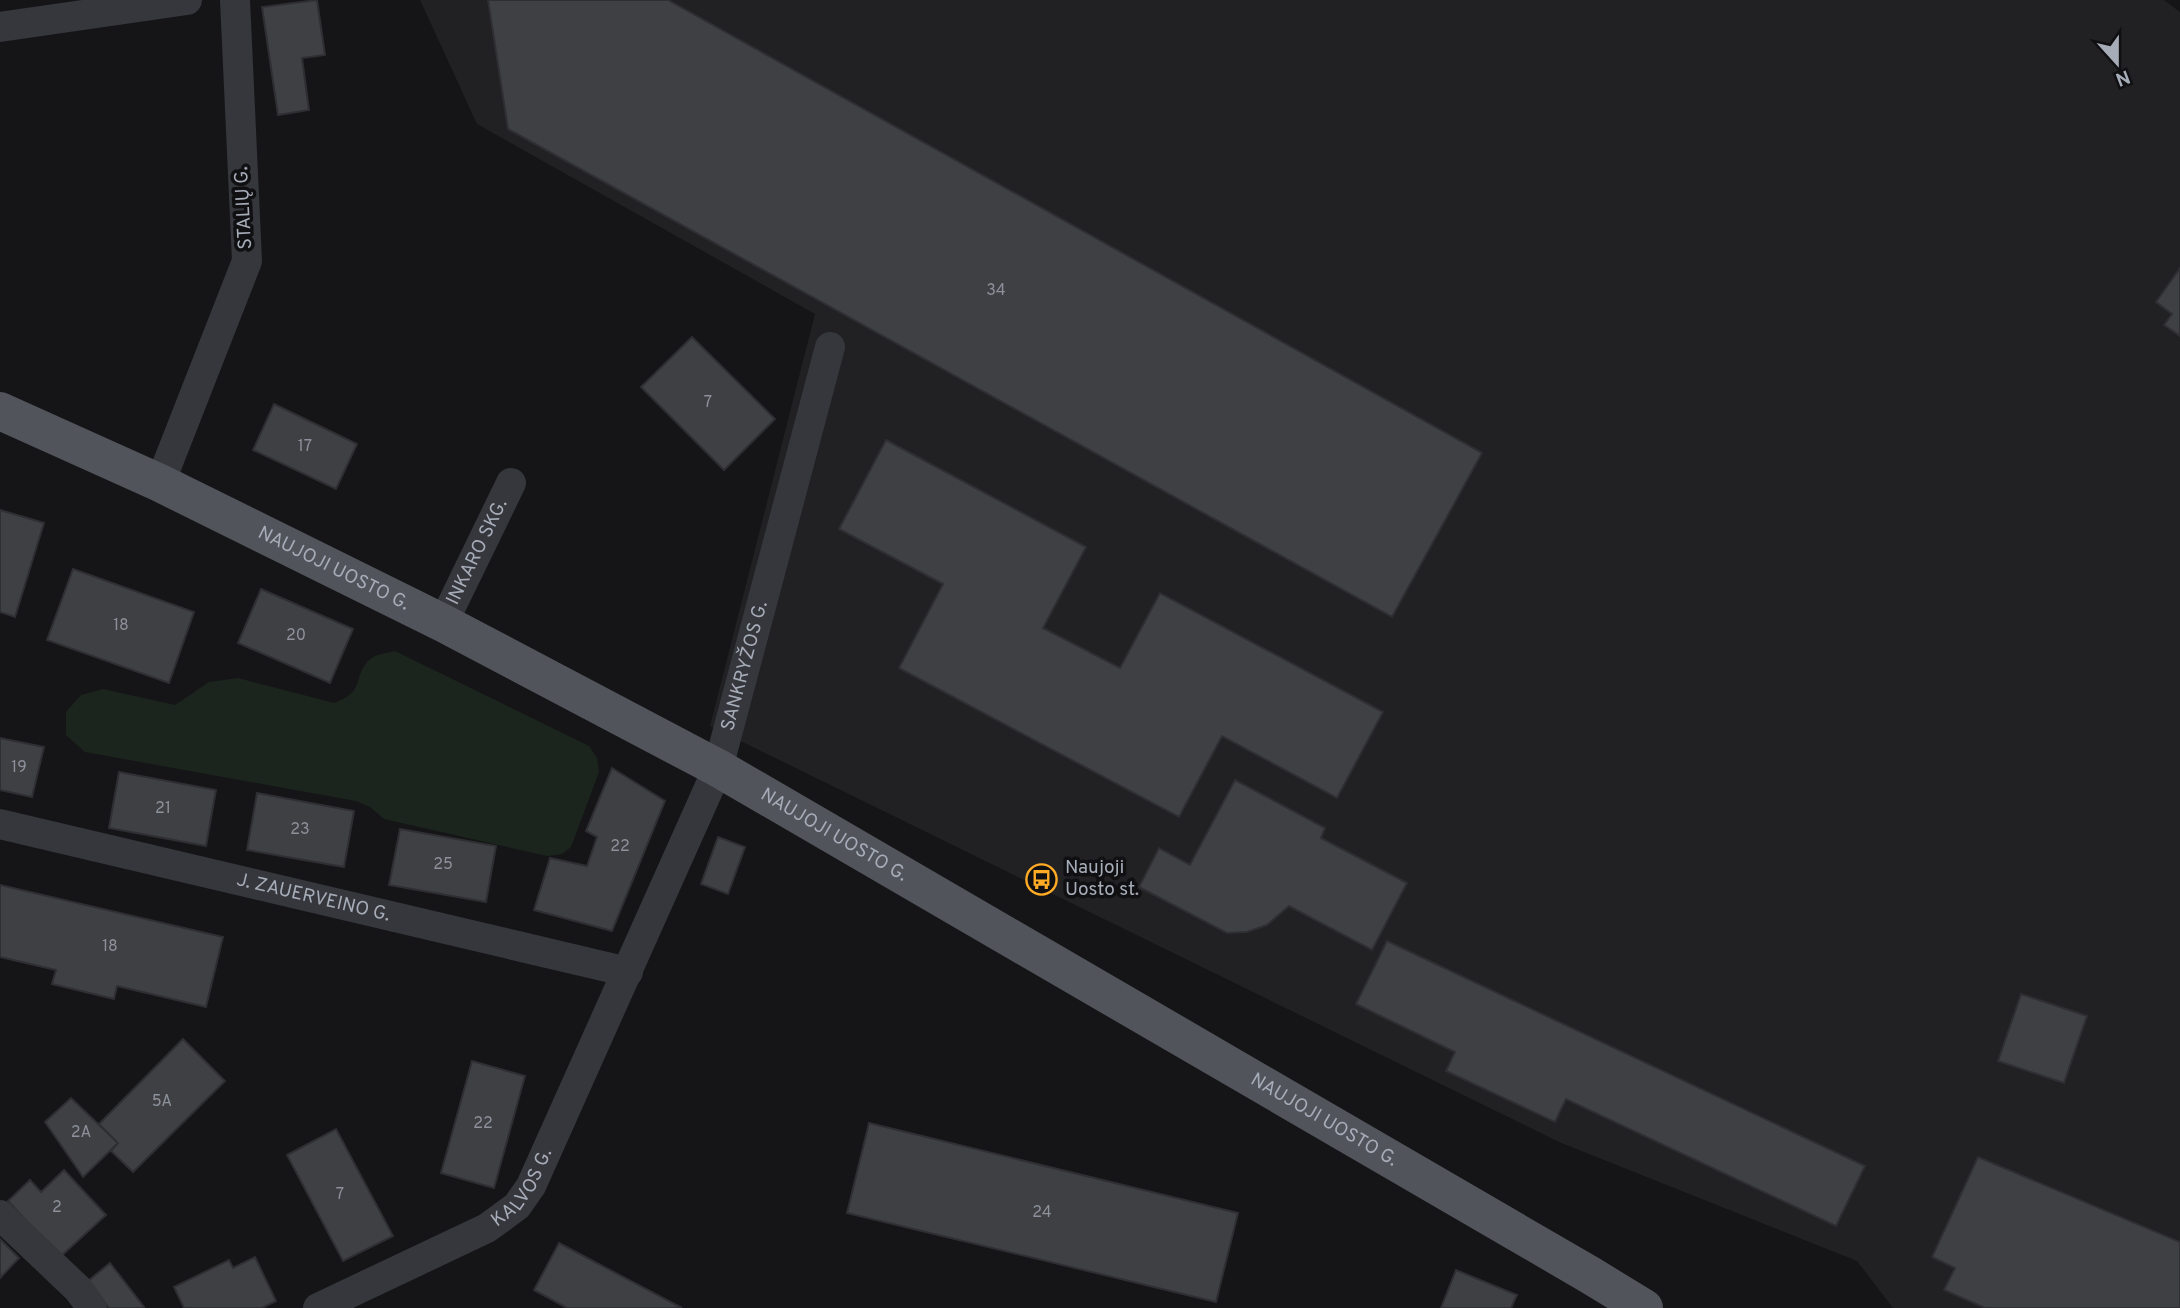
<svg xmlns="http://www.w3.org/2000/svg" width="2180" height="1308" font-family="Overpass,sans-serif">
  <rect width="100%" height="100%" fill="#151517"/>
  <path fill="#212124" d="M420 0H2164L2180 12V1308H1893L1857 1261 1559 1142 710 726 815 314 477 124Z"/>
  <path fill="#1c251d" d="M395 651 589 746 597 758 599 772 571 847 562 854 547 856 384 819 370 807 356 801 85 752 66 735V712L81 695 103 689 175 705 209 682 238 678 334 703C366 691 352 679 368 661 375 654 386 653 395 651Z"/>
  <path fill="#3f4044" stroke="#2f2f33" stroke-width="2" d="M317 0 325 55 302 58 309 110 278 115 262 7Z
    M488 0H668L1482 453 1392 617 508 129Z
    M2180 268V336L2164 325 2172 314 2156 302Z
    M692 337 775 419 724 470 641 387Z
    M274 404 357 444 336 489 253 450Z
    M886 440 1086 547 1043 628 1120 668 1160 593 1383 712 1337 798 1222 736 1179 817 899 668 943 584 839 529Z
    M0 510 44 523 15 617 0 612Z
    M73 569 194 612 169 683 47 640Z
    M261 589 353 629 330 683 238 643Z
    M0 738 44 747 32 797 0 790Z
    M612 768 665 801 612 931 534 910 550 858 587 866 597 837 586 831Z
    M119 772 216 790 206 846 109 828Z
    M1235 780 1325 828 1321 838 1407 883 1372 950 1289 906 1267 925 1247 932 1227 933 1139 887 1159 848 1190 865Z
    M257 793 354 811 344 867 247 850Z
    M400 829 496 846 486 902 389 885Z
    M718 837 745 847 728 894 701 884Z
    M0 885 223 937 206 1007 117 986 114 999 52 984 56 970 0 957Z
    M1387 941 1865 1166 1836 1226 1566 1099 1555 1122 1446 1071 1455 1052 1356 1004Z
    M2021 994 2087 1016 2064 1083 1998 1061Z
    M183 1039 225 1081 133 1172 111 1151 118 1143 99 1124Z
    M472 1061 525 1076 494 1188 441 1173Z
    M71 1098 118 1143 83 1177 45 1122Z
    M869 1123 1238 1213 1216 1302 847 1213Z
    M336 1129 393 1236 343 1261 287 1155Z
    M1978 1157 2180 1242V1308H1985L1944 1290 1955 1268 1932 1257Z
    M64 1170 106 1215 60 1257 8 1201 30 1180 41 1192Z
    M0 1239 19 1258 0 1278Z
    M559 1243 682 1308H567L534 1290Z
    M255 1257 276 1301 262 1308H184L174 1287 229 1260 233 1268Z
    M110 1263 144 1307 143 1308H109L88 1281Z
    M1456 1270 1517 1295 1511 1308H1441Z"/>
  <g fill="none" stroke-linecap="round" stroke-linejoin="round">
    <g stroke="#35373c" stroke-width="30">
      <path d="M0 27 187 0"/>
      <path d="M160 483 247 261 235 0"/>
      <path id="s1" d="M443 623 511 483"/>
      <path id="s2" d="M0 824 628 972"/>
      <path d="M0 1215 78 1289 92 1308"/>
      <path id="s3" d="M318 1308 487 1228 517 1206 531 1186 718 768 830 347"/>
    </g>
    <path stroke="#51545b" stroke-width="38" id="s4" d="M0 411 160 483 443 623 718 768 1590 1275 1644 1308"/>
  </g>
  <defs>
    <symbol id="bus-ring" viewBox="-11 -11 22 22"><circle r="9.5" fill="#101012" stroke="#ffab25" stroke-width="1.5"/><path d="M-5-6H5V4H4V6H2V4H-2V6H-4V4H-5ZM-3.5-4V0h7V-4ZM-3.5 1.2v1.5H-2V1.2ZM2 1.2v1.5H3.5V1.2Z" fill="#ffab25"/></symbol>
  </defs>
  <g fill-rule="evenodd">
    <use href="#bus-ring" x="1024" y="862" width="35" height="35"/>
  </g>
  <g text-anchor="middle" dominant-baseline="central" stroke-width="7" stroke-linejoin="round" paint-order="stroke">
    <g font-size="16" fill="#8c919b">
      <text x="996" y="291">34</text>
      <text x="708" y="403">7</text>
      <text x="305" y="447">17</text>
      <text x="121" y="626">18</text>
      <text x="296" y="636">20</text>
      <text x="19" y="768">19</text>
      <text x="163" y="809">21</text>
      <text x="300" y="830">23</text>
      <text x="620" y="847">22</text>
      <text x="443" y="865">25</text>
      <text x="110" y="947">18</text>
      <text x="162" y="1102">5A</text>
      <text x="483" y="1124">22</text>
      <text x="81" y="1133">2A</text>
      <text x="340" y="1195">7</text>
      <text x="57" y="1208">2</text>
      <text x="1042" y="1213">24</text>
    </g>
    <g font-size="19" fill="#a6acb8" stroke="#101012">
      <text transform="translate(244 208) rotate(-93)">STALIŲ G.</text>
      <text stroke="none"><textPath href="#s1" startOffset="79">INKARO SKG.</textPath></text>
      <text stroke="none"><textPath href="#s4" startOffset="369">NAUJOJI UOSTO G.</textPath></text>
      <text stroke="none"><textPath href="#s3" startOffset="812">SANKRYŽOS G.</textPath></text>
      <text stroke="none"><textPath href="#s4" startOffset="936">NAUJOJI UOSTO G.</textPath></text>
      <text stroke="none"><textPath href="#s2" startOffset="322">J. ZAUERVEINO G.</textPath></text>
      <text stroke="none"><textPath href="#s4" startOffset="1503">NAUJOJI UOSTO G.</textPath></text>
      <text stroke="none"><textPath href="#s3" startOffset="242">KALVOS G.</textPath></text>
    </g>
    <g font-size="19" fill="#a6acb8" stroke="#101012" text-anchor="start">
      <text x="1065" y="868">Naujoji<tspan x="1065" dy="22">Uosto st.</tspan></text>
    </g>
  </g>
  <g transform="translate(2117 63) rotate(159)" stroke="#101012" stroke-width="5" paint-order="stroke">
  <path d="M0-5L12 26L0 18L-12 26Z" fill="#a6acb8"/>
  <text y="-10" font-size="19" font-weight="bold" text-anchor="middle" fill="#a6acb8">N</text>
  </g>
</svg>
